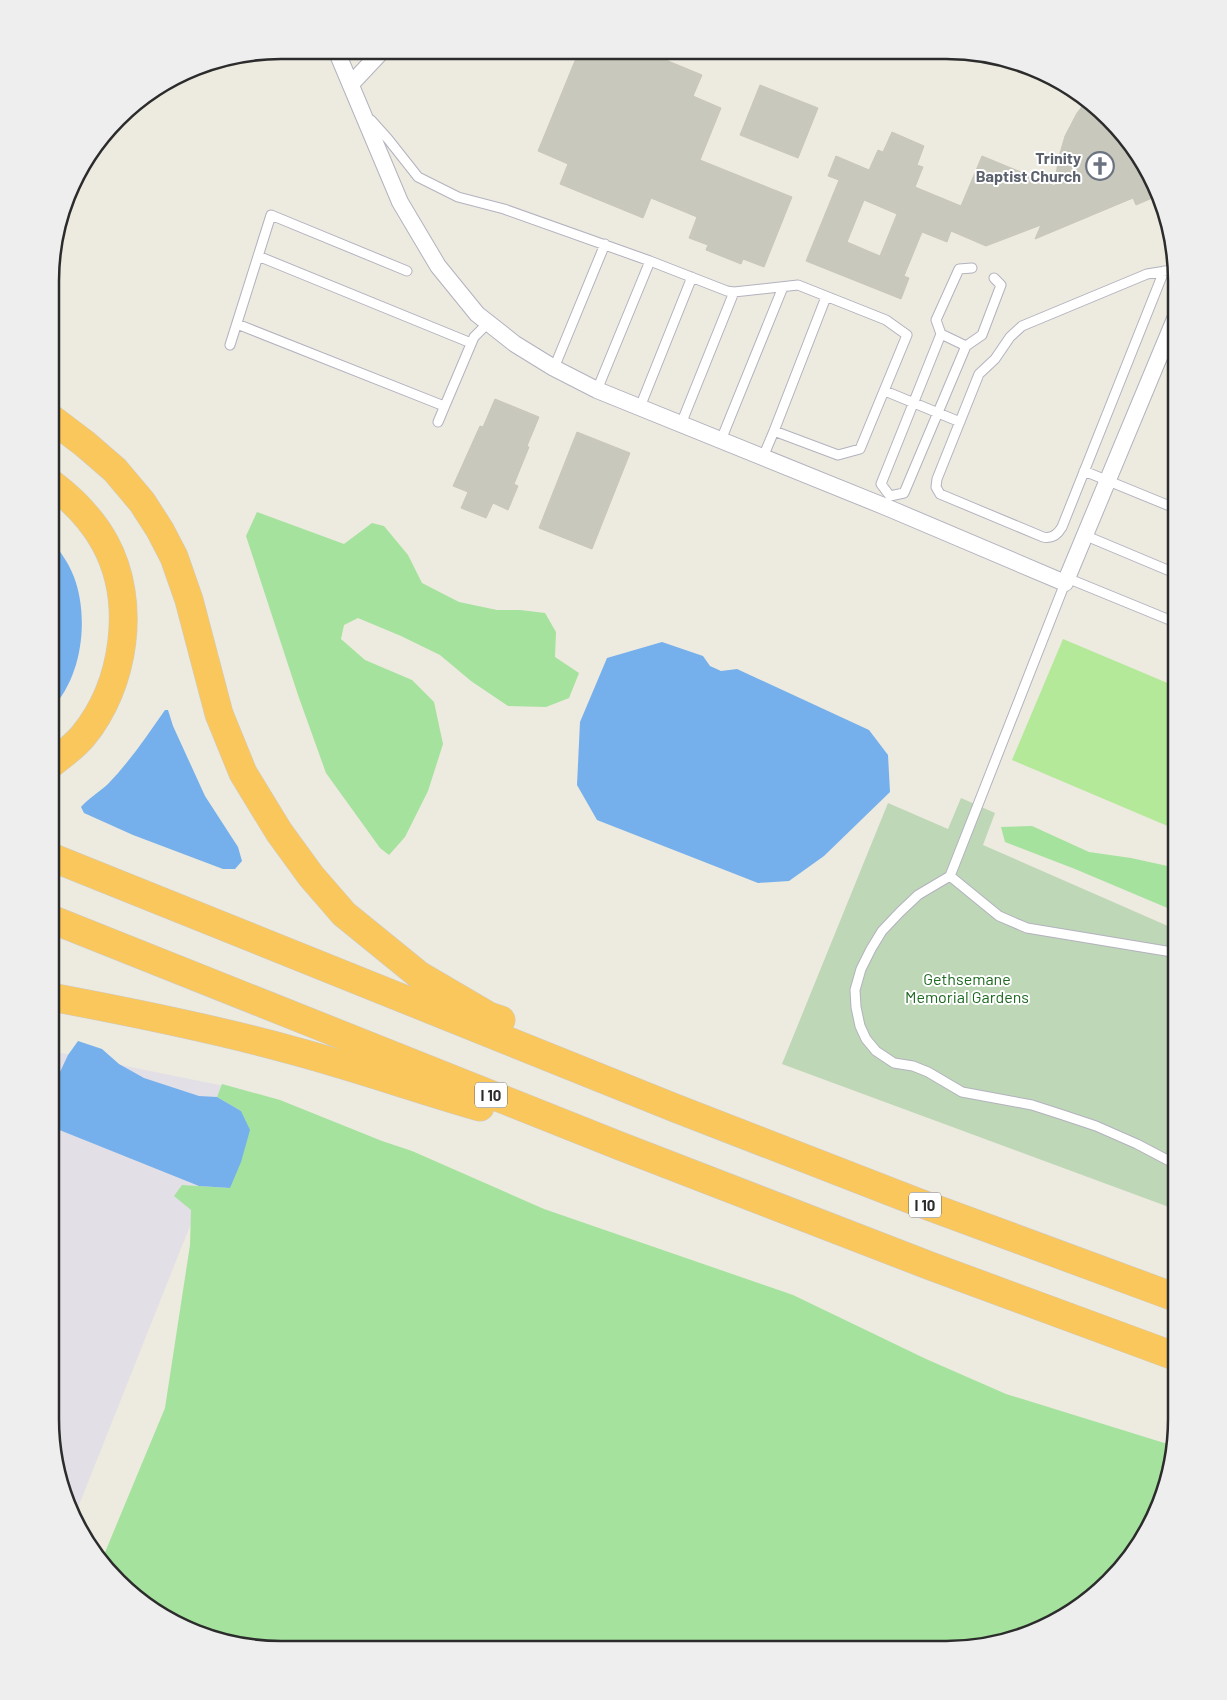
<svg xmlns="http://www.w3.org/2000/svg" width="1227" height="1700" font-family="Barlow,sans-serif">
  <rect width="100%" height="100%" fill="#edeadf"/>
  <path fill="#e3dfe6" d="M51 1051 244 1090 73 1520 50 1420Z"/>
  <path fill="#a4e29d" d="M257 512 344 544 372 523 384 526 408 555 422 583 459 602 497 610H520L545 613 556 632 555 657 579 673 569 698 546 707 508 706 471 681 440 655 401 636 358 618 344 625 341 639 365 660 412 680 434 702 443 744 428 791 405 837 389 855 380 848 326 773 298 695 246 536Z
    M1032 826 1089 852 1131 858 1172 867 1177 872V912L1075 869 1005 842 1001 827Z
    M222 1084 280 1100 382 1141 412 1151 544 1209 793 1295 926 1359 1006 1394 1174 1446 1165 1494 1138 1548 1098 1593 1048 1626 947 1650 251 1648 152 1611 107 1571 101 1562 165 1408 190 1245 191 1210 174 1196 182 1185 230 1188 241 1111 217 1097Z"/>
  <path fill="#bed7b6" d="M961 798 995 813 983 845 1177 930V1210L782 1064 888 803 948 829Z"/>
  <path fill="#b4e999" d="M1063 639 1177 687V830L1012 760Z"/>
  <path fill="#75b0ec" d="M52 540C60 552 69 563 74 577 89 617 83 677 51 709Z
    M662 642 703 656 710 666 721 671 737 669 869 730 888 755 890 792 824 856 789 881 758 883 597 820 577 785 580 722 607 658Z
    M165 710H168L173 726 205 796 238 847 242 861 235 869H223L133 835 84 813 81 807C89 798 99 792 108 784 130 761 147 736 165 710Z
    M78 1041 102 1049 119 1064 144 1078 199 1096 217 1097 241 1111 250 1130 241 1162 230 1188 199 1186 57 1129 51 1124V1091L68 1055Z"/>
  <path fill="#c9c8bd" stroke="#c9c7b8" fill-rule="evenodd" d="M579 51H583L607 61 611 51H644L702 75 693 96 721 108 700 160 792 197 764 267 743 259 741 264 706 250 708 245 689 238 697 217 651 198 643 218 560 184 568 164 538 151Z
    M760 85 818 108 798 158 740 135Z
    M1088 99 1153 179 1157 196 1136 205 1133 198 1035 239 1041 225 986 246 951 231 947 242 922 232 904 276 909 278 901 299 806 261 839 180 828 176 836 156 869 170 878 150 883 152 892 132 924 146 917 165 923 167 915 187 961 206 982 156 1055 186 1058 160 1065 136 1077 113ZM864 200 897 214 880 256 847 242Z
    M495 399 539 417 527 446 529 447 514 484 518 486 508 510 493 503 486 518 461 508 468 492 453 486 480 426 483 427Z
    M577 432 630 453 592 549 539 528Z"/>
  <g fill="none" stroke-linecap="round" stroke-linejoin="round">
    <defs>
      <path id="service" d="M371 120 388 139 418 177 458 197 504 209 650 261 727 291 734 292 798 285 886 320 907 335 860 449 838 455 774 431 763 457
        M258 256 471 343
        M1164 271 1062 527C1058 534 1052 539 1043 537L940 494 936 487 937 479 979 374 995 359 1010 337 1022 326 1147 274 1172 270 1174 269
        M237 324 444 406
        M941 334 966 346
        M230 345 271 215 407 271
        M554 368 605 244
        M597 390 650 261
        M885 391 960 422
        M640 407 692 277
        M438 422 474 337 488 323
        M681 424 734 292
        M774 431 826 297
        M721 440 783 287
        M1084 471 1177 509
        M890 496 881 484 941 334 936 320 959 269 972 268
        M890 496 904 493 966 346 982 335 1001 285 994 278
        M1084 535 1177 574
        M1067 578 1177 623
        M1065 583 950 876 918 895 900 912 882 931 871 949 861 969 855 990 856 1007 860 1026 866 1039 876 1051 894 1063 913 1066 928 1072 962 1092 1032 1105 1063 1115 1096 1126 1137 1144 1177 1165
        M950 876 999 916 1027 928 1166 951 1177 954"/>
      <path id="minor" d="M336 50 400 202 438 266 477 314 515 344 554 368 597 390 886 507 1065 583 1177 314
        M351 84 383 50"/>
      <path id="motorway" d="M52 419 85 444 115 470 142 502 160 530 174 557 189 600 219 714 243 773 279 832 311 876 344 914 419 975 489 1016 501 1020
        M51 764C62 755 74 747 83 736 125 685 137 602 105 543 92 519 73 500 52 484
        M51 857 675 1108 917 1202 1177 1298
        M51 919 620 1146 933 1267 1177 1357
        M51 997C131 1012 212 1028 291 1050 355 1067 417 1089 480 1107"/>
    </defs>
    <use href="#service" stroke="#b3b2bf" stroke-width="11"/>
    <use href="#minor" stroke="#b3b2bf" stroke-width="18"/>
    <use href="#motorway" stroke="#ccc" stroke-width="29"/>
    <use href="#service" stroke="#fff" stroke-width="9"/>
    <use href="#minor" stroke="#fff" stroke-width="16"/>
    <use href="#motorway" stroke="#fac75d" stroke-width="28"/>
  </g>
  <defs>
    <symbol id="church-ring" viewBox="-11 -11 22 22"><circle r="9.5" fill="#fff" stroke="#6b7280" stroke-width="1.5"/><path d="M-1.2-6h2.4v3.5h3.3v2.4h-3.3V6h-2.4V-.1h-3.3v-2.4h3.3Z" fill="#6b7280"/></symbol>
  </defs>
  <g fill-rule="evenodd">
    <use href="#church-ring" x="1084" y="150" width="32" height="32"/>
  </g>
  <g text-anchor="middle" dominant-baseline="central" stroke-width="4" stroke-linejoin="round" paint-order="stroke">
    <g fill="#fff" stroke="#6b6b6b" stroke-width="1">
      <rect x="475" y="1082.5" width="32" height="25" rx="4"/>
      <rect x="909" y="1192.5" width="32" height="25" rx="4"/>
    </g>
    <g font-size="15" font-weight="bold" fill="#2c2c2c">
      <text x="491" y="1095">I 10</text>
      <text x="925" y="1205">I 10</text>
    </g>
    <g font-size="16" font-weight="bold" fill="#5b616d" stroke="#fff" text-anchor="end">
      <text x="1081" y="157">Trinity<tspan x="1081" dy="18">Baptist Church</tspan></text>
    </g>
    <g font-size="16" fill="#1c691f" stroke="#fff">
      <text x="967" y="978">Gethsemane<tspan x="967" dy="18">Memorial Gardens</tspan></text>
    </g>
  </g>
  <path d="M0 0H1227V1700H0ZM281 59H946A222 222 0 0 1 1168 281V1419A222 222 0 0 1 946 1641H281A222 222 0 0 1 59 1419V281A222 222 0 0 1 281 59Z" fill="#eee" fill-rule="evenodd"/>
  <path fill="none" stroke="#2c2c2c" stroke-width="2.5" d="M281 59H946A222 222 0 0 1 1168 281V1419A222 222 0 0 1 946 1641H281A222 222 0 0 1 59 1419V281A222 222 0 0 1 281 59Z"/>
</svg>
